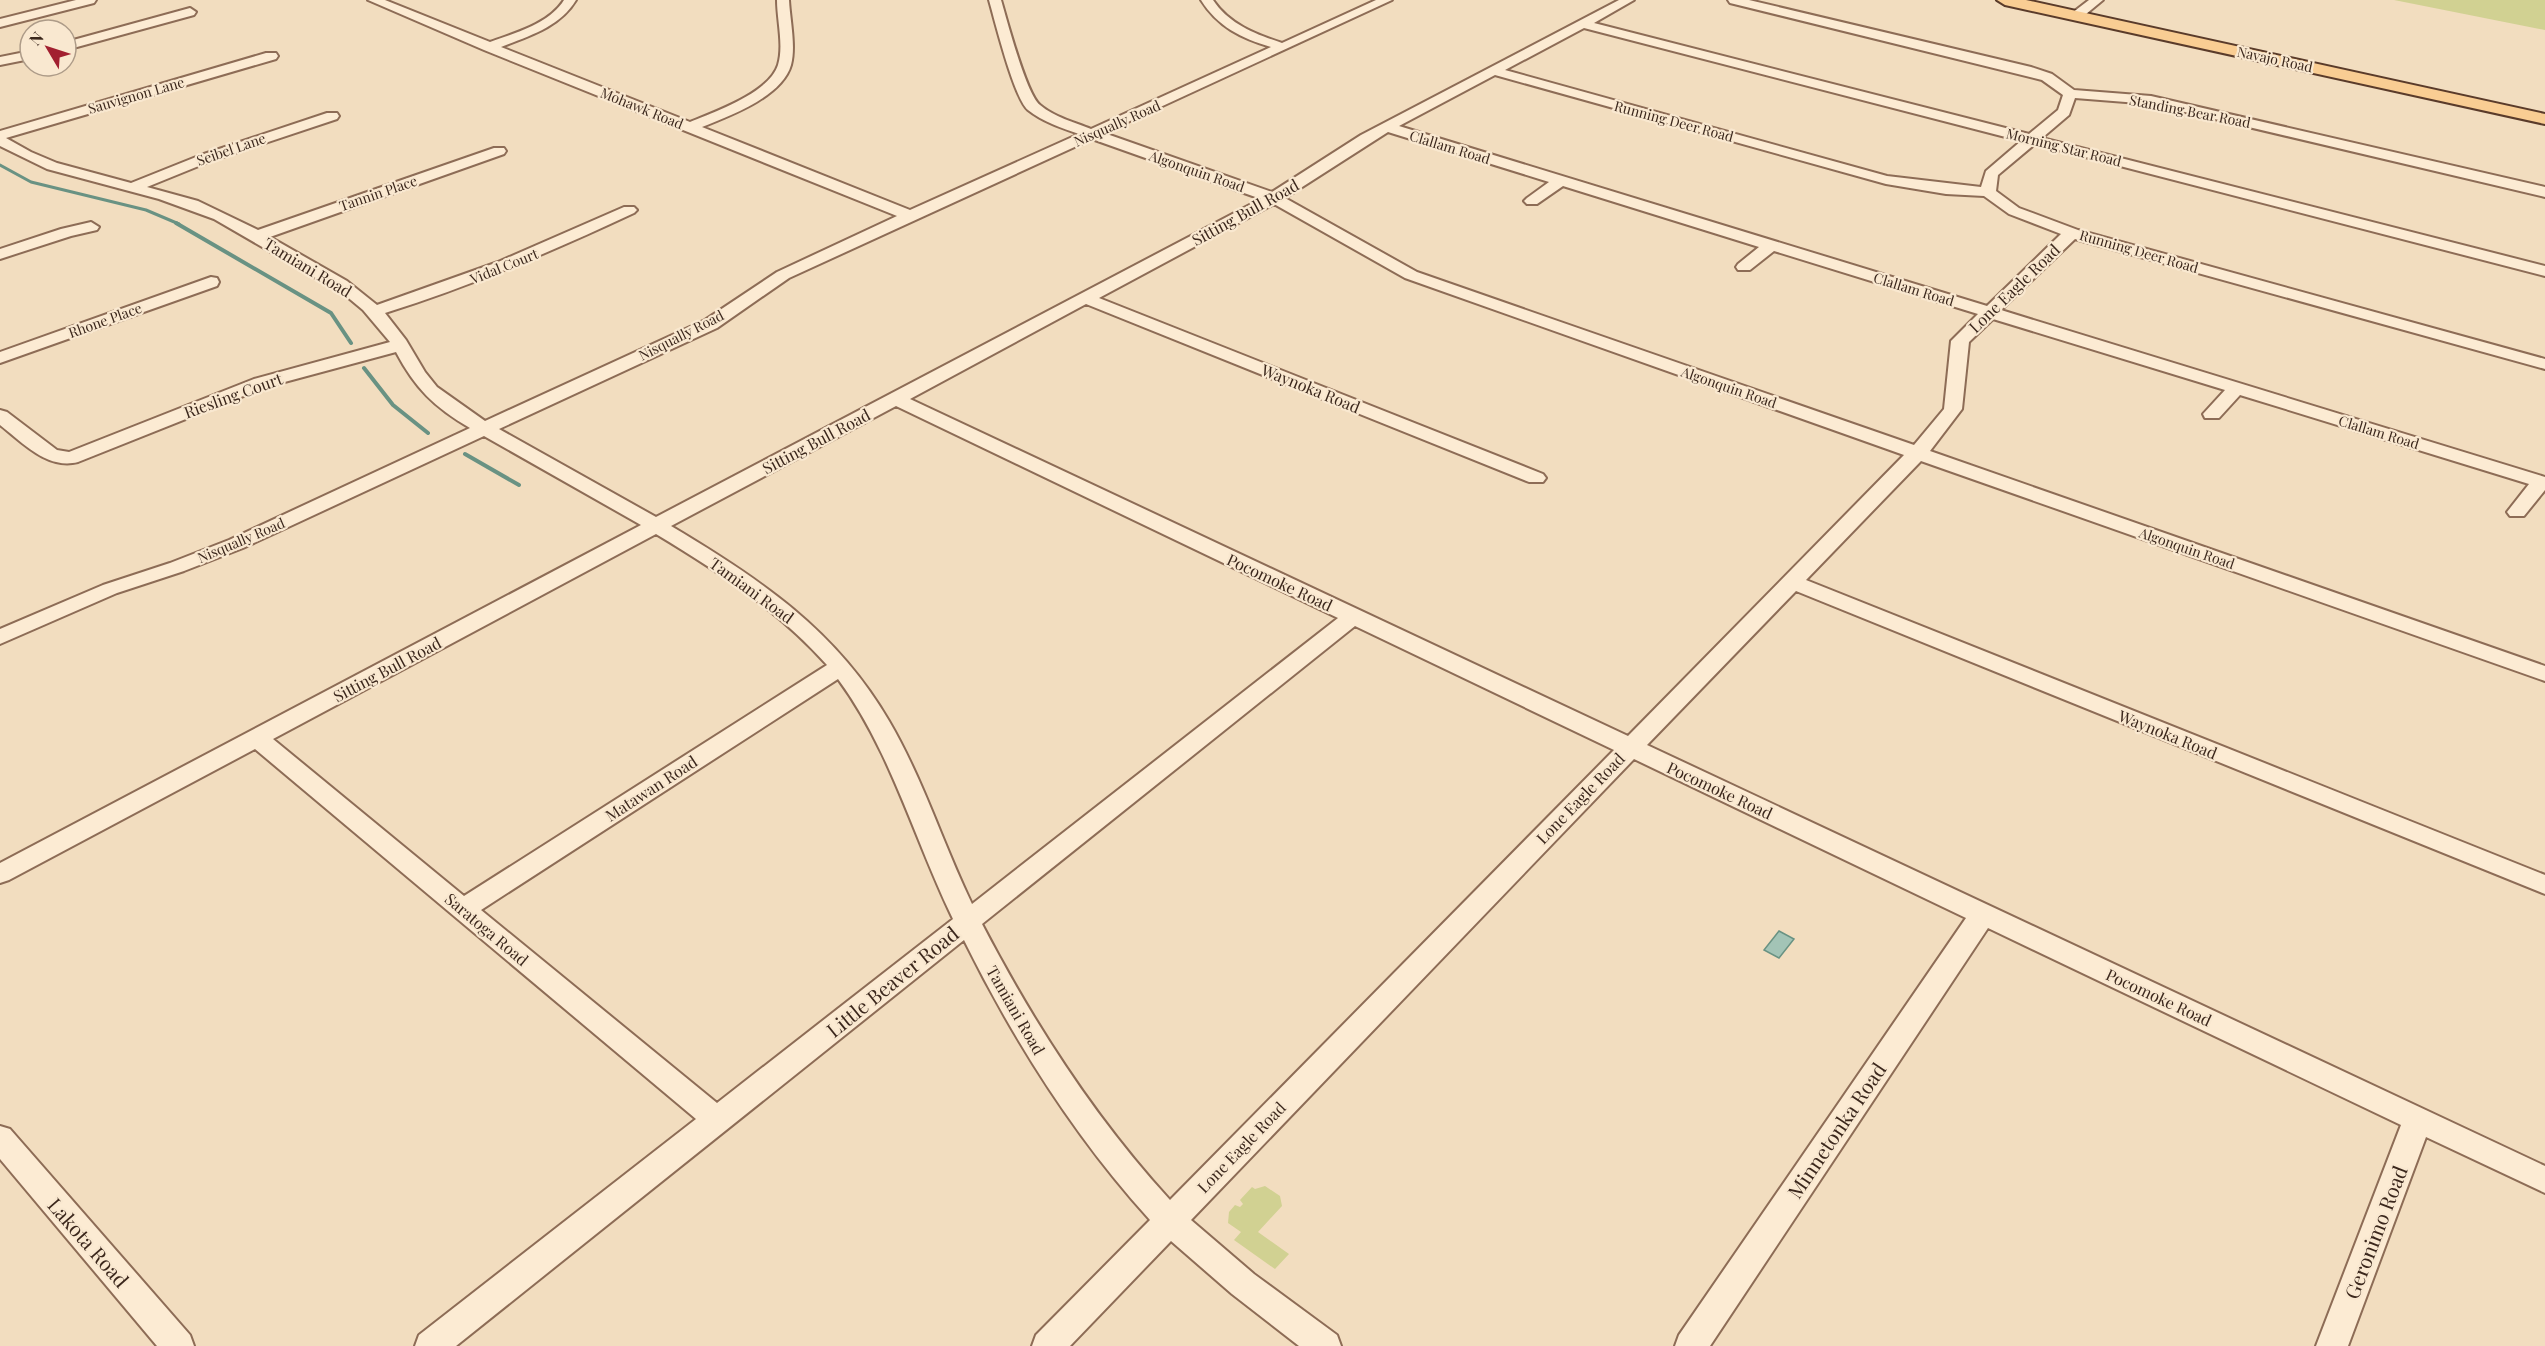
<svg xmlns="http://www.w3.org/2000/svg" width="2545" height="1346" font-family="'Playfair Display',serif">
  <rect width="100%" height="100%" fill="#f2ddbf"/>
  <path fill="#d1d192" d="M2394 0H2545V30Z
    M1265 1186 1280 1196 1282 1206 1258 1232 1289 1254 1275 1269 1234 1240 1241 1232 1228 1223 1229 1212 1235 1205 1240 1207 1243 1204 1240 1200 1252 1187 1255 1189Z"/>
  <path fill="#a3c4b6" stroke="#699283" stroke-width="1.5" d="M1779 931 1794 939 1779 958 1764 950Z"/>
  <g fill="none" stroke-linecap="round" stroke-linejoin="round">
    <path stroke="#699283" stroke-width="3" d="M0 165 31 182 146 210 179 224"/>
    <path stroke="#699283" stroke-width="4" d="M176 223 331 313 351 343
      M364 368 393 405 428 433
      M465 454 519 485"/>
    <defs>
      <path id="minor" d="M76 0H96L94 3 0 27V19Z
        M368 0H385L490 42C515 33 549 24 564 0H576C560 27 529 36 501 47L690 122C714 112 769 93 778 65 784 46 777 20 777 0H789C790 20 796 46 791 65 782 97 729 116 702 127L910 210 1079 134C1062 128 1043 122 1028 110 1014 98 995 21 989 0H1001C1007 20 1026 94 1040 105 1054 117 1074 122 1091 129L1271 47C1241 38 1218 27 1201 0H1213C1229 24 1255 34 1282 43L1376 0H1392L1104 133 1272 192 1361 135 1619 0H1634L1594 23 2029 134 2058 110 2063 95 2042 80 1730 3 1728 0H1749L2031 67 2052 74 2074 90 2151 96 2545 187V197L2151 104 2075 98 2069 115 2042 138 2545 266V276L2035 144 1998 175 1996 191 2019 208 2078 230 2545 359V369L2075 239 2001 310 2545 477V490L2524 516H2510L2507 512 2529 484 2240 395 2219 418H2205L2203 414 2225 390 1993 319 1969 342 1962 409 1930 451 2545 666V681L1921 461 1806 580 2545 875V894L1796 591 1647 745 2545 1166V1193L2426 1137 2348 1346H2316L2401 1125 1988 928 1710 1346H1675L1679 1335 1966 918 1634 759 1191 1220 1254 1274 1337 1335 1341 1346H1299L1232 1294 1171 1241 1070 1346H1032L1036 1335 1150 1220C1074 1136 1014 1041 964 940L456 1346H415L419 1335 696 1119 255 749 9 880 0 883V863L641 525 484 436 243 548 184 571 117 593 0 644V629L103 585 170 563 229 540 470 428C434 407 415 388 396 352L266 387 78 462C47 470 22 442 0 425V410L7 412 57 450 69 452 254 379 390 342 363 310 345 295 214 219 159 199 47 169 0 146V131L266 53H276L278 56 276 59 6 138 31 152 57 163 131 183 201 155 327 113H337L339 116 337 119 211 161 147 187 198 201 258 230 494 148H504L506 151 504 154 270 237 347 281 377 305 498 262 624 207H634L637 210 634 213C553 251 471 286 385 313L406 340 425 372 437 387 485 421 705 320 777 272 897 216 484 50ZM1584 28 2021 141 1986 171 1981 187 1887 176 1505 70ZM1495 75 1886 184 1946 194 1984 196 2009 214 2061 234 1987 306 1399 126ZM1388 132 1549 182 1527 198 1524 201 1527 204H1537L1563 186 1759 247 1738 264 1736 267 1738 270H1750L1774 251 1978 314 1951 341 1944 409 1914 445 1417 272 1285 198ZM1092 139 1261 199 656 517 499 429 717 328 789 278ZM1274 204 1405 278 1904 455 1628 736 910 399 1086 304 1529 482H1543L1546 478 1543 474 1099 298ZM896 406 1338 618 972 904C943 844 923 779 889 721 836 630 760 579 671 526ZM656 534C719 572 778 610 827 665L464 896 273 739ZM1355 626 1614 750 1170 1200C1094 1117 1034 1024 982 924ZM838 679C891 751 914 839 953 919L717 1103 481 910Z
        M2089 0H2103L2080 19H2072L2070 16 2072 13Z
        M190 8 196 12 194 15 66 50V42Z
        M30 51V59L0 65V57Z
        M91 222 99 227 97 230 71 236 0 259V249L61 229Z
        M211 277 217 278 219 282 217 286 0 363V352Z
        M0 1126 10 1129 190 1335 194 1346H157L0 1159Z"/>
      <path id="major" d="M1997 0H2026L2545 114V124L2005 5Z"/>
    </defs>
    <use href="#minor" stroke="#8d6c56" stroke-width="4"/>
    <use href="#major" stroke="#5a3b2a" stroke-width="4"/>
    <use href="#minor" fill="#fcebd3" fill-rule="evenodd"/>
    <use href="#major" fill="#f9cd93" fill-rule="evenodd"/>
  </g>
  <g text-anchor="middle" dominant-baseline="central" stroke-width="4.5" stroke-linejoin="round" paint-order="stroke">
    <g font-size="14" fill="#3b271c" stroke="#f9e8d0">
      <text transform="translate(2275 59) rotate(12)">Navajo Road</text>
      <text transform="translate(136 95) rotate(-16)">Sauvignon Lane</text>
      <text transform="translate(642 108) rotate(22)">Mohawk Road</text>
      <text transform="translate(2190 111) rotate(11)">Standing Bear Road</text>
      <text transform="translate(1674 121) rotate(15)">Running Deer Road</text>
      <text transform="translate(1117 123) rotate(-24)">Nisqually Road</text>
      <text transform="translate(1450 147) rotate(17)">Clallam Road</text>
      <text transform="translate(2064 147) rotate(14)">Morning Star Road</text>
      <text transform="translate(231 149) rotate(-19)">Seibel Lane</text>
      <text transform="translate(1197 171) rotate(19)">Algonquin Road</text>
      <text transform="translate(378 193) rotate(-19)">Tannin Place</text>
      <text transform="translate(2139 251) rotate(16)">Running Deer Road</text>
      <text transform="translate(504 266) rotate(-22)">Vidal Court</text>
      <text transform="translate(1914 289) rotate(17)">Clallam Road</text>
      <text transform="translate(105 320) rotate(-20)">Rhone Place</text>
      <text transform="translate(681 335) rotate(-27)">Nisqually Road</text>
      <text transform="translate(1729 387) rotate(19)">Algonquin Road</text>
      <text transform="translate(2379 432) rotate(17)">Clallam Road</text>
      <text transform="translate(241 540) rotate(-23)">Nisqually Road</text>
      <text transform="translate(2187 548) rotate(19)">Algonquin Road</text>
    </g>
    <g font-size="16" fill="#3b271c" stroke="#f9e8d0">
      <text transform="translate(1245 212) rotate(-29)">Sitting Bull Road</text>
      <text transform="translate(308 267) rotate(31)">Tamiani Road</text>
      <text transform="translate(2014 288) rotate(-44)">Lone Eagle Road</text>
      <text transform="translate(1311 388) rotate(22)">Waynoka Road</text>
      <text transform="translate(233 395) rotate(-20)">Riesling Court</text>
      <text transform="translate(816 441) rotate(-28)">Sitting Bull Road</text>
      <text transform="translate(1280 582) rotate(25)">Pocomoke Road</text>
      <text transform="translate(752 590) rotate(36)">Tamiani Road</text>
      <text transform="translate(387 669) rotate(-28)">Sitting Bull Road</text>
      <text transform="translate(2168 734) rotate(22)">Waynoka Road</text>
      <text transform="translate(651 788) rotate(-33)">Matawan Road</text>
      <text transform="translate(1720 790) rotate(25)">Pocomoke Road</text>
      <text transform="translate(1580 798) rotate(-46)">Lone Eagle Road</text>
      <text transform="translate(487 929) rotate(40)">Saratoga Road</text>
      <text transform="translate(2159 997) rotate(25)">Pocomoke Road</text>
      <text transform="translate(1016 1010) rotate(60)">Tamiani Road</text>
      <text transform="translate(1241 1147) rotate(-46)">Lone Eagle Road</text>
    </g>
    <g font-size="20" fill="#3b271c" stroke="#f9e8d0">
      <text transform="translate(892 981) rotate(-39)">Little Beaver Road</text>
      <text transform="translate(1836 1130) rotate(-56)">Minnetonka Road</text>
      <text transform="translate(2375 1232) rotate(-69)">Geronimo Road</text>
      <text transform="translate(89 1242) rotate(49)">Lakota Road</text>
    </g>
  </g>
  <g transform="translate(48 48) rotate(309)"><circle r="28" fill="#f9e8d0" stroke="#ad9b88" stroke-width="1.5"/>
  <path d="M0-4.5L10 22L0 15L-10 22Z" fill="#a22030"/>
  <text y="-9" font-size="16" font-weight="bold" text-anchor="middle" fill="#3b271c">N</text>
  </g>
</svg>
